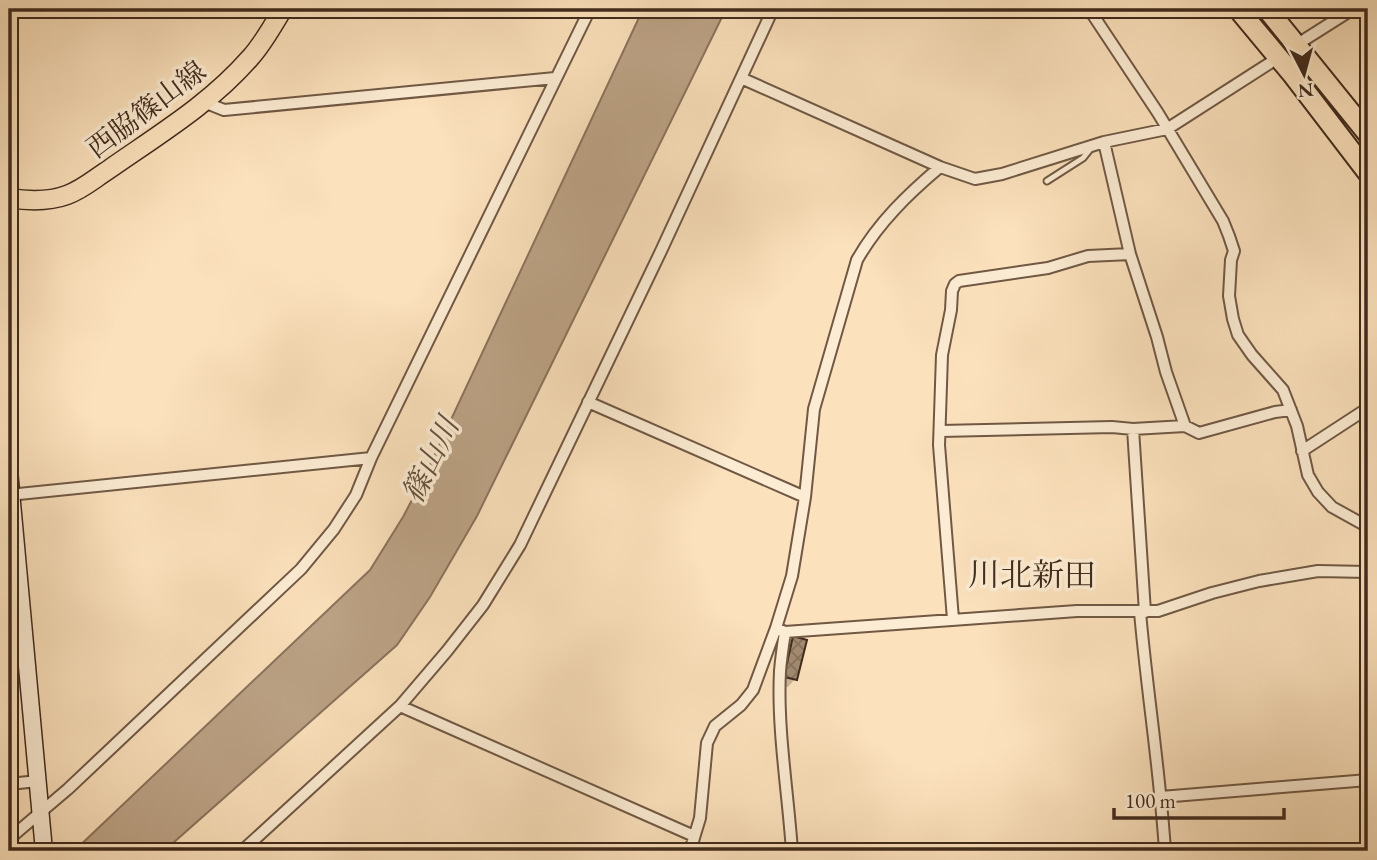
<svg xmlns="http://www.w3.org/2000/svg" width="1377" height="860" font-family="'EB Garamond','Noto Serif JP',serif">
  <defs>
    <pattern id="building-cross-hatch" width="8" height="8" patternUnits="userSpaceOnUse" patternTransform="scale(1.75)"><rect width="8" height="8" fill="#a28a6f"/><path d="M0 0l8 8M0 8l8-8" fill="none" stroke="#86715a"/></pattern>
  </defs>
  <rect width="100%" height="100%" fill="#fbe1bc"/>
  <filter id="stains"><feTurbulence type="fractalNoise" baseFrequency=".00286" numOctaves="4"/><feColorMatrix values="0 0 0 0 .2 0 0 0 0 .09 0 0 0 0 .02 0 0 0 .5 -.17"/></filter>
  <radialGradient id="worn" r=".72"><stop offset=".6" stop-color="#630" stop-opacity="0"/><stop offset="1" stop-color="#630" stop-opacity=".3"/></radialGradient>
  <path fill="#bca386" stroke="#8b735c" stroke-width="2" d="M643 9H726L477 516 430 597 397 645 164 851H74L370 570 403 517 427 471Z"/>
  <path fill="#0003" d="M793 638 795 679 788 687 777 685 786 646Z"/>
  <path fill="url(#building-cross-hatch)" stroke="#412b1c" stroke-width="2" d="M793 636 807 640 797 680 784 677Z"/>
  <g fill="none" stroke-linecap="round" stroke-linejoin="round">
    <defs>
      <path id="lane" d="M1047 181 1083 158 1091 148"/>
      <path id="street" d="M1089 9 1158 113 1223 221 1229 236 1234 251 1231 260 1229 296 1233 319 1238 335 1252 355 1283 390 1297 426 1308 475 1318 492 1332 507 1368 527
        M1304 40 1353 9
        M741 78 940 167 975 179 1002 174 1104 142 1167 129 1270 63
        M204 102 224 110 555 78
        M1104 142 1130 254 1157 337 1166 372 1185 426
        M588 402 805 497
        M1133 429 1145 612
        M941 431 1112 427 1133 429 1185 426 1199 433 1275 412 1291 410
        M1302 451 1368 408
        M9 495 371 458
        M1140 612C1147 692 1160 771 1165 851
        M953 619 939 445 942 355 951 310 952 291 955 284 959 281 1048 268 1088 256 1130 254
        M776 628 785 632 1077 611H1158L1212 593 1259 581 1318 571 1368 572
        M785 632C783 645 781 658 780 671 777 729 788 792 792 851
        M400 706 694 836
        M9 784 38 781
        M1161 797 1368 780
        M9 839 68 789 301 569 334 529 356 495 371 458 590 9
        M242 851 400 706 447 651 483 605 520 545 661 251 773 9
        M690 851 700 818 707 743 715 726 741 705 753 690 776 628 792 576 805 497 814 409 857 260C878 223 908 194 940 167"/>
      <path id="secondary" d="M9 470 44 851"/>
      <path id="primary" d="M9 198C28 201 48 202 67 195 83 189 94 179 108 170 158 135 210 104 250 58 263 44 273 25 283 9"/>
      <path id="highway" d="M1238 9 1293 75 1368 173
        M1267 9 1368 134"/>
    </defs>
    <use href="#lane" stroke="#705844" stroke-width="9"/>
    <use href="#street" stroke="#705844" stroke-width="14"/>
    <use href="#secondary" stroke="#412b1c" stroke-width="19"/>
    <use href="#primary" stroke="#412b1c" stroke-width="21"/>
    <use href="#highway" stroke="#412b1c" stroke-width="23"/>
    <use href="#lane" stroke="#fcecd3" stroke-width="5"/>
    <use href="#street" stroke="#fcecd3" stroke-width="10"/>
    <use href="#secondary" stroke="#fcecd3" stroke-width="16"/>
    <use href="#primary" stroke="#fbe1bc" stroke-width="18"/>
    <use href="#highway" stroke="#fbe1bc" stroke-width="19"/>
  </g>
  <g text-anchor="middle" dominant-baseline="central" stroke-width="7" stroke-linejoin="round" paint-order="stroke">
    <g font-size="28" fill="#412b1c" stroke="#fcecd3">
      <text transform="translate(146 109) rotate(-37)">西脇篠山線</text>
    </g>
    <g font-size="30" font-style="italic" fill="#664f3c" stroke="#fcecd3">
      <text transform="translate(430 460) rotate(-64)">篠山川</text>
    </g>
    <g font-size="32" fill="#412b1c" stroke="#fcecd3">
      <text x="1032" y="575">川北新田</text>
    </g>
  </g>
  <rect width="1377" height="860" fill="none" stroke="#fbe1bc" stroke-width="35"/>
  <rect x="10" y="10" width="1356" height="839" fill="none" stroke="#412b1c" stroke-width="3.5"/>
  <rect x="18" y="18" width="1342" height="825" fill="none" stroke="#412b1c" stroke-width="2"/>
  <g transform="translate(1304 74) rotate(174)" stroke="#fcecd3" stroke-width="5" paint-order="stroke">
  <path d="M0-5L12 26L0 18L-12 26Z" fill="#412b1c"/>
  <text y="-10" font-size="19" font-weight="bold" text-anchor="middle" fill="#412b1c">N</text>
  </g>
  <path d="M1114 808v10h170v-10" fill="none" stroke="#412b1c" stroke-width="3.5"/>
  <text x="1125" y="808" font-size="21" fill="#412b1c" stroke="#fcecd3" stroke-width="5" paint-order="stroke">100 m</text>
  <rect width="100%" height="100%" filter="url(#stains)"/>
  <rect width="100%" height="100%" fill="url(#worn)"/>
</svg>
